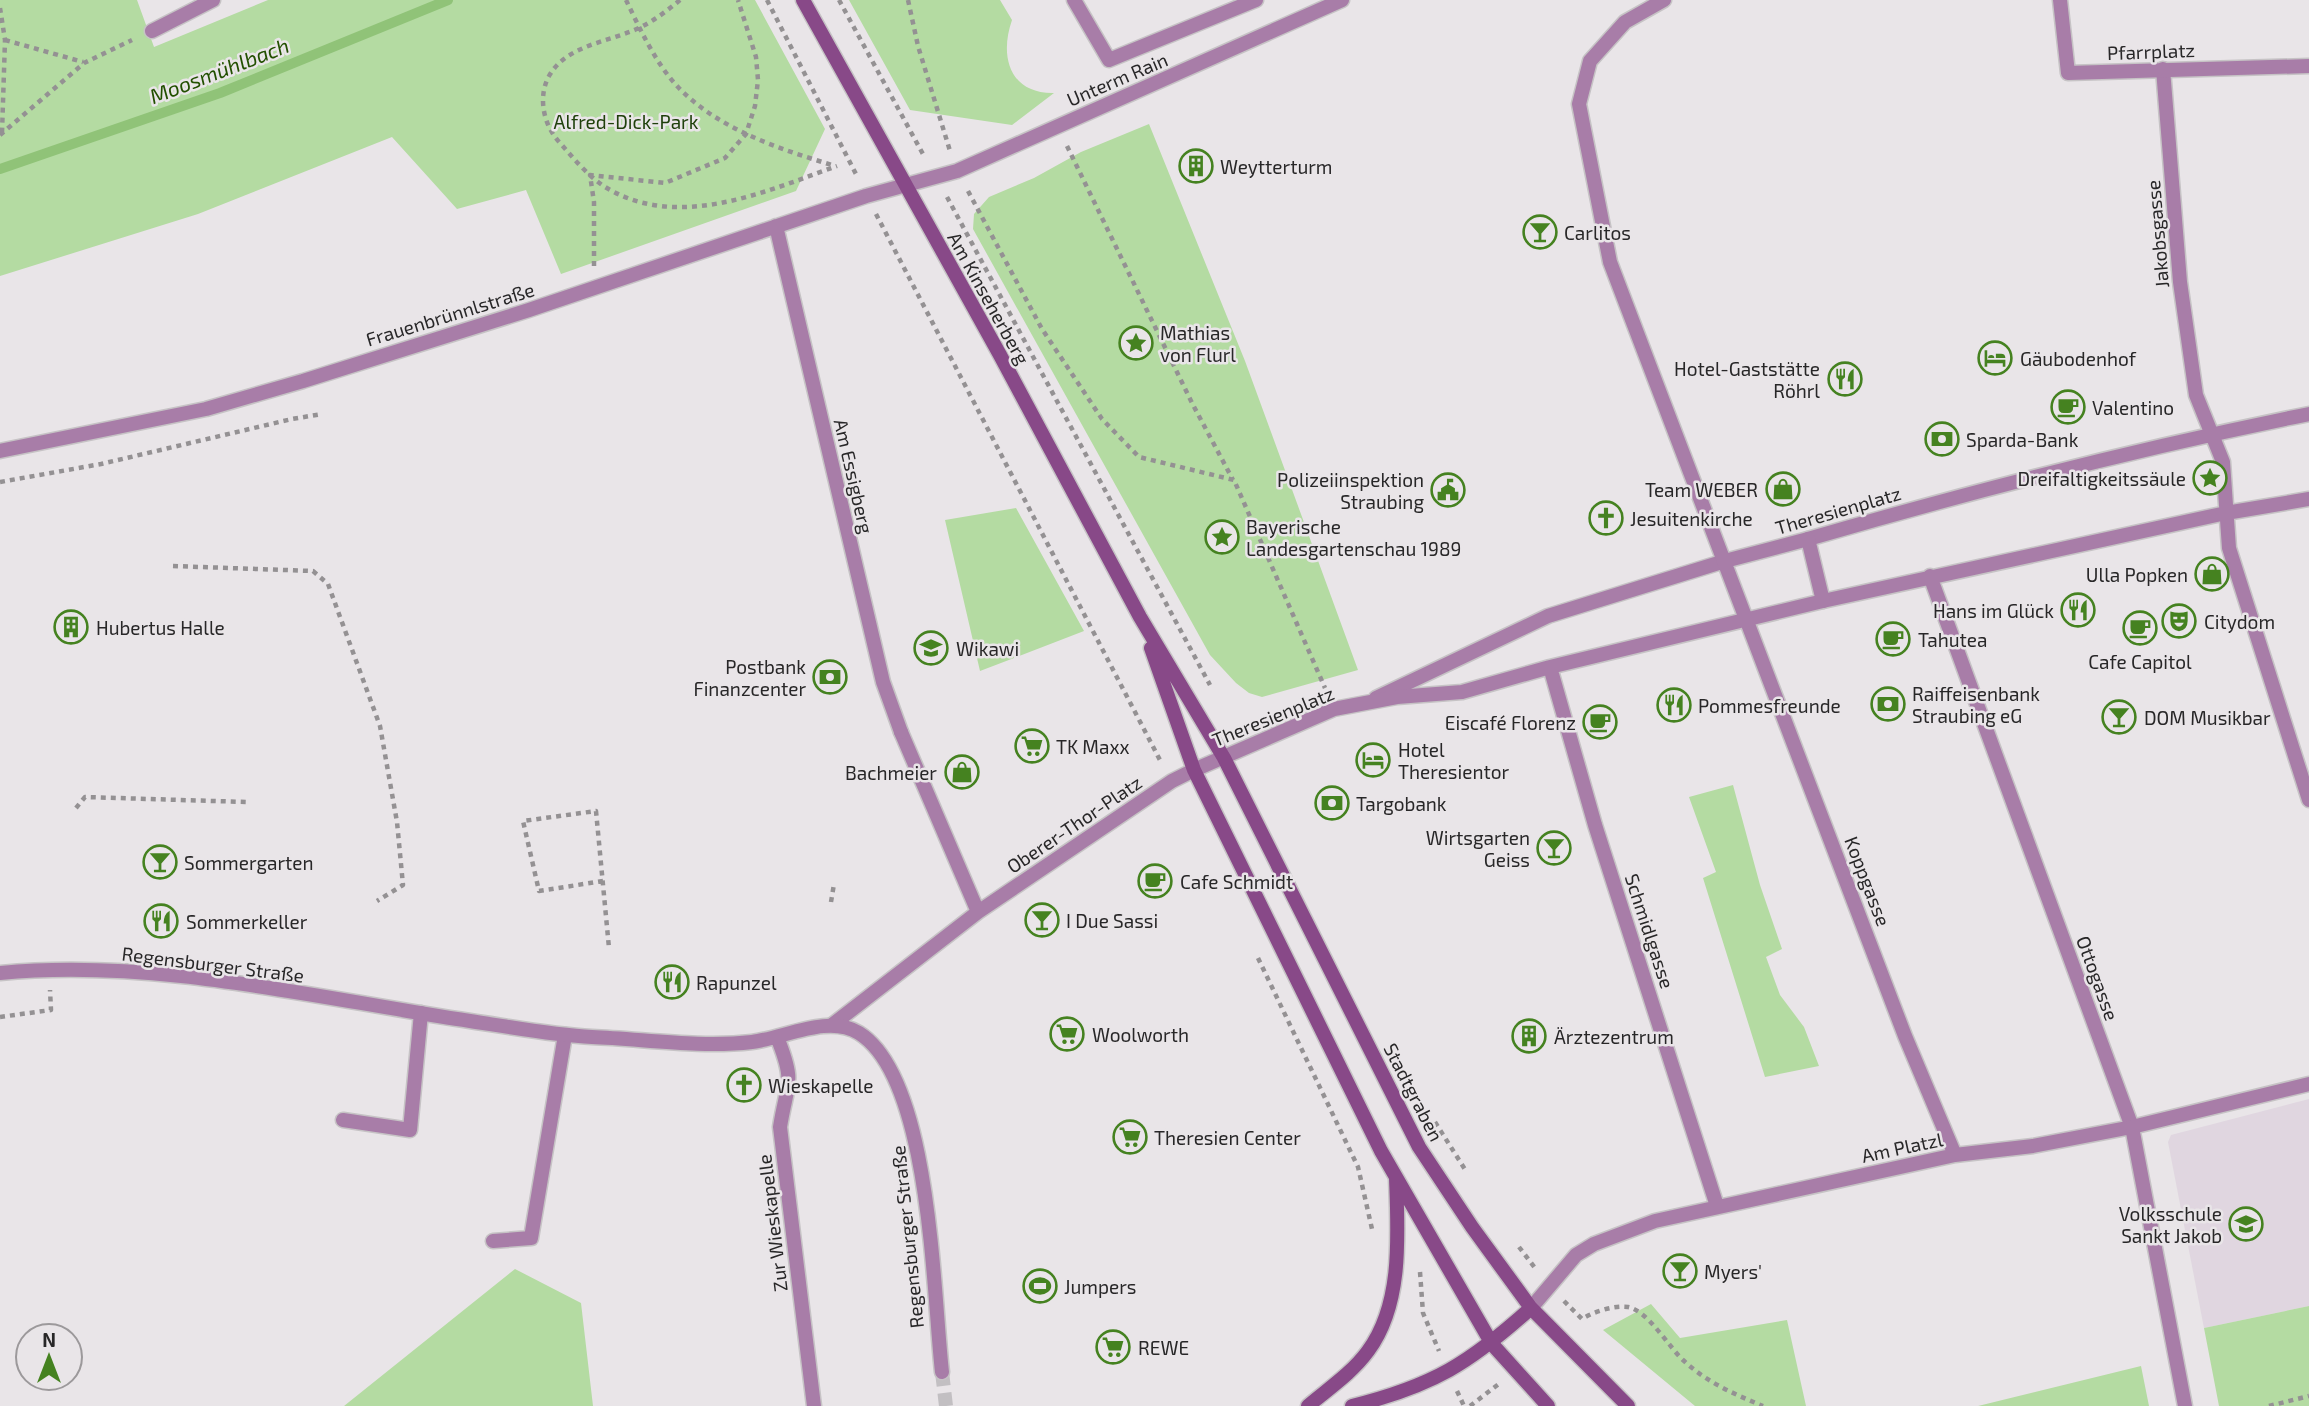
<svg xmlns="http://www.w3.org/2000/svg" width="2309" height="1406" font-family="'Exo 2',sans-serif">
  <rect width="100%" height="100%" fill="#e9e5e8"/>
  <path fill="#e0d6e0" d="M2309 1099V1306L2204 1328 2168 1142 2171 1135Z"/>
  <path fill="#b4dba2" d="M0 0H137L154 47 268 0H755L825 129 796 191 561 274 526 190 457 209 392 137 198 214 0 276Z
    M849 0H1000L1012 20C999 57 1010 94 1054 93L1012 125 910 110Z
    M1149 124 1245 361 1358 670 1262 697 1249 693 1236 683 1210 655 973 229 974 214 989 197 1034 178 1081 152Z
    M1016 508 1084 631 980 671 945 520Z
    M1733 785 1760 885 1782 949 1766 957 1780 995 1804 1027 1819 1066 1765 1077 1703 878 1716 872 1689 797Z
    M515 1269 581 1303 593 1406H344Z
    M1651 1304 1680 1338 1787 1320 1806 1406H1695L1603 1330Z
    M2309 1306V1406H2219L2204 1328Z
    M2141 1366 2149 1406H1978Z"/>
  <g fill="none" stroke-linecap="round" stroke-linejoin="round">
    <path stroke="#90c378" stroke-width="10" d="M0 169 220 93 448 0"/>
    <path stroke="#c2bfc2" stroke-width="14" stroke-dasharray="14 7" stroke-linecap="butt" d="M942 1372 946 1406"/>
    <defs>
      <path id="service" d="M152 31 213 0
        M343 1120 410 1130 421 1013
        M493 1241 531 1238 565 1035"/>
      <path id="pedestrian" d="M2163 69 2180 282 2196 395 2223 462 2229 548 2309 800
        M1808 539C1973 491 2140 448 2309 414
        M1930 576 2132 1127
        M1823 601 2226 513 2309 499
        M1376 698 1548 616 1725 561
        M901 732 978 912
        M832 1025 978 912 1172 781 1194 770"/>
      <path id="minor" d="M1074 0 1109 60 1256 0
        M1664 0 1625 22 1590 61 1579 104 1610 262 1905 1036 1955 1155
        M2060 0 2068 73 2309 66
        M776 226 883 682 901 732
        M0 451 206 409 303 381 529 310 866 196 957 171 1342 0
        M1550 667 1595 825 1717 1206
        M1194 770 1334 709 1397 697 1462 692 1550 667 1823 601 1808 539 1725 561
        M2132 1127 2185 1406
        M1531 1308 1576 1255 1594 1244 1655 1221 1955 1155 2033 1146 2132 1127 2309 1084"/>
      <path id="tertiary" d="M0 973C157 958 315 998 470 1021 511 1027 551 1035 592 1037 644 1039 700 1048 752 1042 785 1038 828 1014 859 1033 931 1078 933 1293 942 1372
        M777 1037C796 1084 787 1082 780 1127L814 1406"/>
      <path id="secondary" d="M803 0 1000 355 1140 617 1224 758 1419 1147 1472 1227 1531 1308 1628 1406
        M1151 648 1194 770 1381 1151 1492 1344 1548 1406
        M1308 1406C1328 1389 1352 1373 1368 1351 1403 1304 1398 1234 1396 1178
        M1352 1406C1433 1386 1470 1363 1531 1308"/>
    </defs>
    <use href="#service" stroke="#c6c3c5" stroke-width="17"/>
    <use href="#pedestrian" stroke="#c6c3c5" stroke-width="17"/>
    <use href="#minor" stroke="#c6c3c5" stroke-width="17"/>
    <use href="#tertiary" stroke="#c6c3c5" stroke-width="17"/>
    <use href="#secondary" stroke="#c6c3c5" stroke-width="17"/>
    <path stroke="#949193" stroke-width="4.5" stroke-dasharray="5 5" stroke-linecap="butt" d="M626 0C640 29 656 64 678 87 719 130 780 149 835 166
      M680 0C668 10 655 20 641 27 611 42 567 44 549 76 537 98 544 127 561 144 576 161 591 180 612 191 683 229 767 191 837 166
      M767 0 858 178
      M839 0 924 156
      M908 0 918 46 950 151
      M0 8 5 40 2 133
      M5 40 83 62
      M0 135 84 63 132 40
      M1067 146 1192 403 1233 480
      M968 191 1042 329 1102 419 1139 457 1234 480 1325 688
      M947 197 1210 685
      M876 214 1161 762
      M594 266V202L590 175 665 183 725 158 746 134 755 106 758 80 756 57 738 0
      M0 482 101 464 292 419 322 414
      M173 566 313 571 328 584 380 726 397 822 403 885 377 901
      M76 808 85 797 246 802
      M603 881 539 891 523 821 596 811 609 948
      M831 902 834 884
      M1258 958 1358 1167 1372 1229
      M0 1017 51 1010 50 990
      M1435 1122 1466 1171
      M1519 1247 1535 1268
      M1420 1272 1423 1313 1439 1351
      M1564 1301 1582 1319C1593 1312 1614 1305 1628 1307 1647 1310 1669 1347 1683 1360 1706 1382 1734 1394 1763 1406
      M1457 1391 1464 1406
      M1470 1406 1500 1383
      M2269 1406 2309 1396"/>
    <use href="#service" stroke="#a87da8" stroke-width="14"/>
    <use href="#pedestrian" stroke="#a87da8" stroke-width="14"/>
    <use href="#minor" stroke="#a87da8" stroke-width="14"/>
    <use href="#tertiary" stroke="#a87da8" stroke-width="14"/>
    <use href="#secondary" stroke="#884988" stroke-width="14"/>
  </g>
  <defs>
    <symbol id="building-ring" viewBox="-11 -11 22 22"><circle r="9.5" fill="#e9e5e8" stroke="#458220" stroke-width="1.5"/><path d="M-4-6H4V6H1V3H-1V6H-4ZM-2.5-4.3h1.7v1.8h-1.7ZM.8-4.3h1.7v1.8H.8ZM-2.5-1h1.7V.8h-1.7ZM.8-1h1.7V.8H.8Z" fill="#458220"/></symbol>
    <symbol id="bar-ring" viewBox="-11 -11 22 22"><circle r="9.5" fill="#e9e5e8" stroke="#458220" stroke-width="1.5"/><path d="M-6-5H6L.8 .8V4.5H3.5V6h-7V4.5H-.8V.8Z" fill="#458220"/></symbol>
    <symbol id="sight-ring" viewBox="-11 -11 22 22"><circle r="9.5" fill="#e9e5e8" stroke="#458220" stroke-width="1.5"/><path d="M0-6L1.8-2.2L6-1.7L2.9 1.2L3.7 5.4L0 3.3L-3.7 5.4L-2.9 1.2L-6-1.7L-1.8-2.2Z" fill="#458220"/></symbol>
    <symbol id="hotel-ring" viewBox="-11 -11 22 22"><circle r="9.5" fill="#e9e5e8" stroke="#458220" stroke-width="1.5"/><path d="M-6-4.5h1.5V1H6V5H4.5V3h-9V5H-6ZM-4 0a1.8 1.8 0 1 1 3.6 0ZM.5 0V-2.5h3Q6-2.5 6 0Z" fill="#458220"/></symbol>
    <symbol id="restaurant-ring" viewBox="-11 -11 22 22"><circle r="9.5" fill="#e9e5e8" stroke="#458220" stroke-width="1.5"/><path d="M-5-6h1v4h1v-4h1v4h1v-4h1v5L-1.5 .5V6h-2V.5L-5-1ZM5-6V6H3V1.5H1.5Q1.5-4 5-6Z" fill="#458220"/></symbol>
    <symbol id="cafe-ring" viewBox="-11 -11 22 22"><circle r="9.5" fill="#e9e5e8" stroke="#458220" stroke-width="1.5"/><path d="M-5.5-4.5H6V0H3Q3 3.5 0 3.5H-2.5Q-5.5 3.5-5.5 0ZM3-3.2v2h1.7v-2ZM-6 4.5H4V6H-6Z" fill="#458220"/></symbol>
    <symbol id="bank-ring" viewBox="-11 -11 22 22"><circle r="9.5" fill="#e9e5e8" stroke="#458220" stroke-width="1.5"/><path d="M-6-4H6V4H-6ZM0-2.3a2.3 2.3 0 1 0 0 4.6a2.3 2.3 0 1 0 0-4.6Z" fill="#458220"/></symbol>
    <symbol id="shop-ring" viewBox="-11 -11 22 22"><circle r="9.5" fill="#e9e5e8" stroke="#458220" stroke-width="1.5"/><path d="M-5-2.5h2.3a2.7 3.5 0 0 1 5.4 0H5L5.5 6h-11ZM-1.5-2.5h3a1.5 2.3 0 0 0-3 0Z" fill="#458220"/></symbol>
    <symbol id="civic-ring" viewBox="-11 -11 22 22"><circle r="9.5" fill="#e9e5e8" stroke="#458220" stroke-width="1.5"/><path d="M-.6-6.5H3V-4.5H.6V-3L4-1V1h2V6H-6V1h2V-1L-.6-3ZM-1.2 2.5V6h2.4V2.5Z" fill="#458220"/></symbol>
    <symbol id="church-ring" viewBox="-11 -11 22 22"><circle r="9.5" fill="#e9e5e8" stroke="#458220" stroke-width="1.5"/><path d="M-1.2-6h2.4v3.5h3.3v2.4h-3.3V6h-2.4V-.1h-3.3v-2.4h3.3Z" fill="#458220"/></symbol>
    <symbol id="theatre-ring" viewBox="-11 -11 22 22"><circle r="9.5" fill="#e9e5e8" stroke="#458220" stroke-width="1.5"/><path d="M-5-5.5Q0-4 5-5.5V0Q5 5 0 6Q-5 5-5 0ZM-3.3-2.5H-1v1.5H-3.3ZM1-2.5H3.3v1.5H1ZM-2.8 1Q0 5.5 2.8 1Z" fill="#458220"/></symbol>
    <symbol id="school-ring" viewBox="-11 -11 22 22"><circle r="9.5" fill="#e9e5e8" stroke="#458220" stroke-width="1.5"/><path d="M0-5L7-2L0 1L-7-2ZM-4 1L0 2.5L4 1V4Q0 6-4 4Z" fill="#458220"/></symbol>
    <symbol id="supermarket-ring" viewBox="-11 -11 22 22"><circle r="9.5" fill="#e9e5e8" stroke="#458220" stroke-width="1.5"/><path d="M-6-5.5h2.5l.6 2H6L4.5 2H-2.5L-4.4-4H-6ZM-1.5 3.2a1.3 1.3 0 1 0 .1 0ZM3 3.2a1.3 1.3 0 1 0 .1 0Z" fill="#458220"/></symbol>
    <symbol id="stadium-ring" viewBox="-11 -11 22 22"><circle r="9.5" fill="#e9e5e8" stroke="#458220" stroke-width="1.5"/><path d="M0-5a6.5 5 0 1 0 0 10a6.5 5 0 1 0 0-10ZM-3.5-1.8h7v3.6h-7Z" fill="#458220"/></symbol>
  </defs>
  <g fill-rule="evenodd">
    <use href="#building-ring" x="1177" y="147" width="38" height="38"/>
    <use href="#bar-ring" x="1521" y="213" width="38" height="38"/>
    <use href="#sight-ring" x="1117" y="324" width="38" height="38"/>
    <use href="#hotel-ring" x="1976" y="339" width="38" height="38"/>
    <use href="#restaurant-ring" x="1826" y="360" width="38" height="38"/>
    <use href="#cafe-ring" x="2049" y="388" width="38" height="38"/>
    <use href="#bank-ring" x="1923" y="420" width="38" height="38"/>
    <use href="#sight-ring" x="2191" y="459" width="38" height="38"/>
    <use href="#shop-ring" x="1764" y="470" width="38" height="38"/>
    <use href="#civic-ring" x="1429" y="471" width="38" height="38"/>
    <use href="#church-ring" x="1587" y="499" width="38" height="38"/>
    <use href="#sight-ring" x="1203" y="518" width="38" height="38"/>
    <use href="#shop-ring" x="2193" y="555" width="38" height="38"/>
    <use href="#restaurant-ring" x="2059" y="591" width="38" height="38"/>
    <use href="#theatre-ring" x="2160" y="602" width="38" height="38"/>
    <use href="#building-ring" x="52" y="608" width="38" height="38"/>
    <use href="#cafe-ring" x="2121" y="609" width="38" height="38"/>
    <use href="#cafe-ring" x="1874" y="620" width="38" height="38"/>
    <use href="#school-ring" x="912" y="629" width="38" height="38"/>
    <use href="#bank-ring" x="811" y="658" width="38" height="38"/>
    <use href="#bank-ring" x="1869" y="685" width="38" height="38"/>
    <use href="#restaurant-ring" x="1655" y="686" width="38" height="38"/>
    <use href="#bar-ring" x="2100" y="698" width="38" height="38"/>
    <use href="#cafe-ring" x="1581" y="703" width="38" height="38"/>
    <use href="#supermarket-ring" x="1013" y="727" width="38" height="38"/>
    <use href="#hotel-ring" x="1354" y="741" width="38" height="38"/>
    <use href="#shop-ring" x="943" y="753" width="38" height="38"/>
    <use href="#bank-ring" x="1313" y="784" width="38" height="38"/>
    <use href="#bar-ring" x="1535" y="829" width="38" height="38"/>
    <use href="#bar-ring" x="141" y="843" width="38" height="38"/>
    <use href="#cafe-ring" x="1136" y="862" width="38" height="38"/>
    <use href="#bar-ring" x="1023" y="901" width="38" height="38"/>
    <use href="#restaurant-ring" x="142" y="902" width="38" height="38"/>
    <use href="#restaurant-ring" x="653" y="963" width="38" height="38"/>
    <use href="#supermarket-ring" x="1048" y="1015" width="38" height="38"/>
    <use href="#building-ring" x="1510" y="1017" width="38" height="38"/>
    <use href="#church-ring" x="725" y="1066" width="38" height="38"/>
    <use href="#supermarket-ring" x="1111" y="1118" width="38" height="38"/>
    <use href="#school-ring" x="2227" y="1205" width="38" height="38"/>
    <use href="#bar-ring" x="1661" y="1252" width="38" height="38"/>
    <use href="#stadium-ring" x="1021" y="1267" width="38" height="38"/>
    <use href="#supermarket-ring" x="1094" y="1328" width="38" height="38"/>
  </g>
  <g text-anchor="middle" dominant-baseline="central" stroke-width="5" stroke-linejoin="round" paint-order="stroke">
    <g font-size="19" fill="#282728" stroke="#e9e5e8">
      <text transform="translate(2151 51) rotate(-2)">Pfarrplatz</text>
      <text transform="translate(1117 79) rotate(-23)">Unterm Rain</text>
      <text transform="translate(2157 234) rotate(-95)">Jakobsgasse</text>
      <text transform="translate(989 298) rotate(61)">Am Kinseherberg</text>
      <text transform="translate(450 314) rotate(-17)">Frauenbrünnlstraße</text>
      <text transform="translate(854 476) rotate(77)">Am Essigberg</text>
      <text transform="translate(1838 510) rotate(-16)">Theresienplatz</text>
      <text transform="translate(1273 716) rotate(-22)">Theresienplatz</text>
      <text transform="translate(1074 824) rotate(-34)">Oberer-Thor-Platz</text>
      <text transform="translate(1868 881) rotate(69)">Koppgasse</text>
      <text transform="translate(1650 931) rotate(72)">Schmidlgasse</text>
      <text transform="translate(213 964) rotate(7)">Regensburger Straße</text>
      <text transform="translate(2098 978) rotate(70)">Ottogasse</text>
      <text transform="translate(1414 1092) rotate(63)">Stadtgraben</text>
      <text transform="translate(1902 1147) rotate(-12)">Am Platzl</text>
      <text transform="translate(772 1223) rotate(-97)">Zur Wieskapelle</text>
      <text transform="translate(907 1237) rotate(-96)">Regensburger Straße</text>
    </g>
    <g font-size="19" fill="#1f400b" stroke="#e9e5e8">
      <text x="626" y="121">Alfred-Dick-Park</text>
    </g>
    <g font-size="19" fill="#282728" stroke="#e9e5e8" text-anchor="start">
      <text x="1220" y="166">Weytterturm</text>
      <text x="1564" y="232">Carlitos</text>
      <text x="1160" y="332">Mathias<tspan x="1160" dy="22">von Flurl</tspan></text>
      <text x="2020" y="358">Gäubodenhof</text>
      <text x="1820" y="368" text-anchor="end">Hotel-Gaststätte<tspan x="1820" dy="22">Röhrl</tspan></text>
      <text x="2092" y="407">Valentino</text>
      <text x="1966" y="439">Sparda-Bank</text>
      <text x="2186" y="478" text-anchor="end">Dreifaltigkeitssäule</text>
      <text x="1424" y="479" text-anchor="end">Polizeiinspektion<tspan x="1424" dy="22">Straubing</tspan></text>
      <text x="1758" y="489" text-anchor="end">Team WEBER</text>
      <text x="1630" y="518">Jesuitenkirche</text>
      <text x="1246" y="526">Bayerische<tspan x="1246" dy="22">Landesgartenschau 1989</tspan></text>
      <text x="2188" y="574" text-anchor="end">Ulla Popken</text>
      <text x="2054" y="610" text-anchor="end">Hans im Glück</text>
      <text x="2204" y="621">Citydom</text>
      <text x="96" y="627">Hubertus Halle</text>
      <text x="1918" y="639">Tahutea</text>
      <text x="956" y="648">Wikawi</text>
      <text x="2140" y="661" text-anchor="middle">Cafe Capitol</text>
      <text x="806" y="666" text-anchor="end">Postbank<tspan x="806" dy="22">Finanzcenter</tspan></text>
      <text x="1912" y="693">Raiffeisenbank<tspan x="1912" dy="22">Straubing eG</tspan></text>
      <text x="1698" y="705">Pommesfreunde</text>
      <text x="2144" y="717">DOM Musikbar</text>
      <text x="1576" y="722" text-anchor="end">Eiscafé Florenz</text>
      <text x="1056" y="746">TK Maxx</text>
      <text x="1398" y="749">Hotel<tspan x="1398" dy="22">Theresientor</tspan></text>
      <text x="937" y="772" text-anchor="end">Bachmeier</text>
      <text x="1356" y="803">Targobank</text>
      <text x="1530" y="837" text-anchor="end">Wirtsgarten<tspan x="1530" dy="22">Geiss</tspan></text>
      <text x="184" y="862">Sommergarten</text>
      <text x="1180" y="881">Cafe Schmidt</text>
      <text x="1066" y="920">I Due Sassi</text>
      <text x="186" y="921">Sommerkeller</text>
      <text x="696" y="982">Rapunzel</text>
      <text x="1092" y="1034">Woolworth</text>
      <text x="1554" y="1036">Ärztezentrum</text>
      <text x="768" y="1085">Wieskapelle</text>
      <text x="1154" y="1137">Theresien Center</text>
      <text x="2222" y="1213" text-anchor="end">Volksschule<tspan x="2222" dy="22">Sankt Jakob</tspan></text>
      <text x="1704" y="1271">Myers'</text>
      <text x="1064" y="1286">Jumpers</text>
      <text x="1138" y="1347">REWE</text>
    </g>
    <g font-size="21" font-style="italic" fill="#225000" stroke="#e9e5e8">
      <text transform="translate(219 70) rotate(-21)">Moosmühlbach</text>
    </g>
  </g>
  <g transform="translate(49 1357)"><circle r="33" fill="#e9e5e8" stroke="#9c999b" stroke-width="2"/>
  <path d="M0-5L12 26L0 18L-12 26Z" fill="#458220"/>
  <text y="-10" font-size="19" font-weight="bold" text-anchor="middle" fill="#282728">N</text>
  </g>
</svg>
